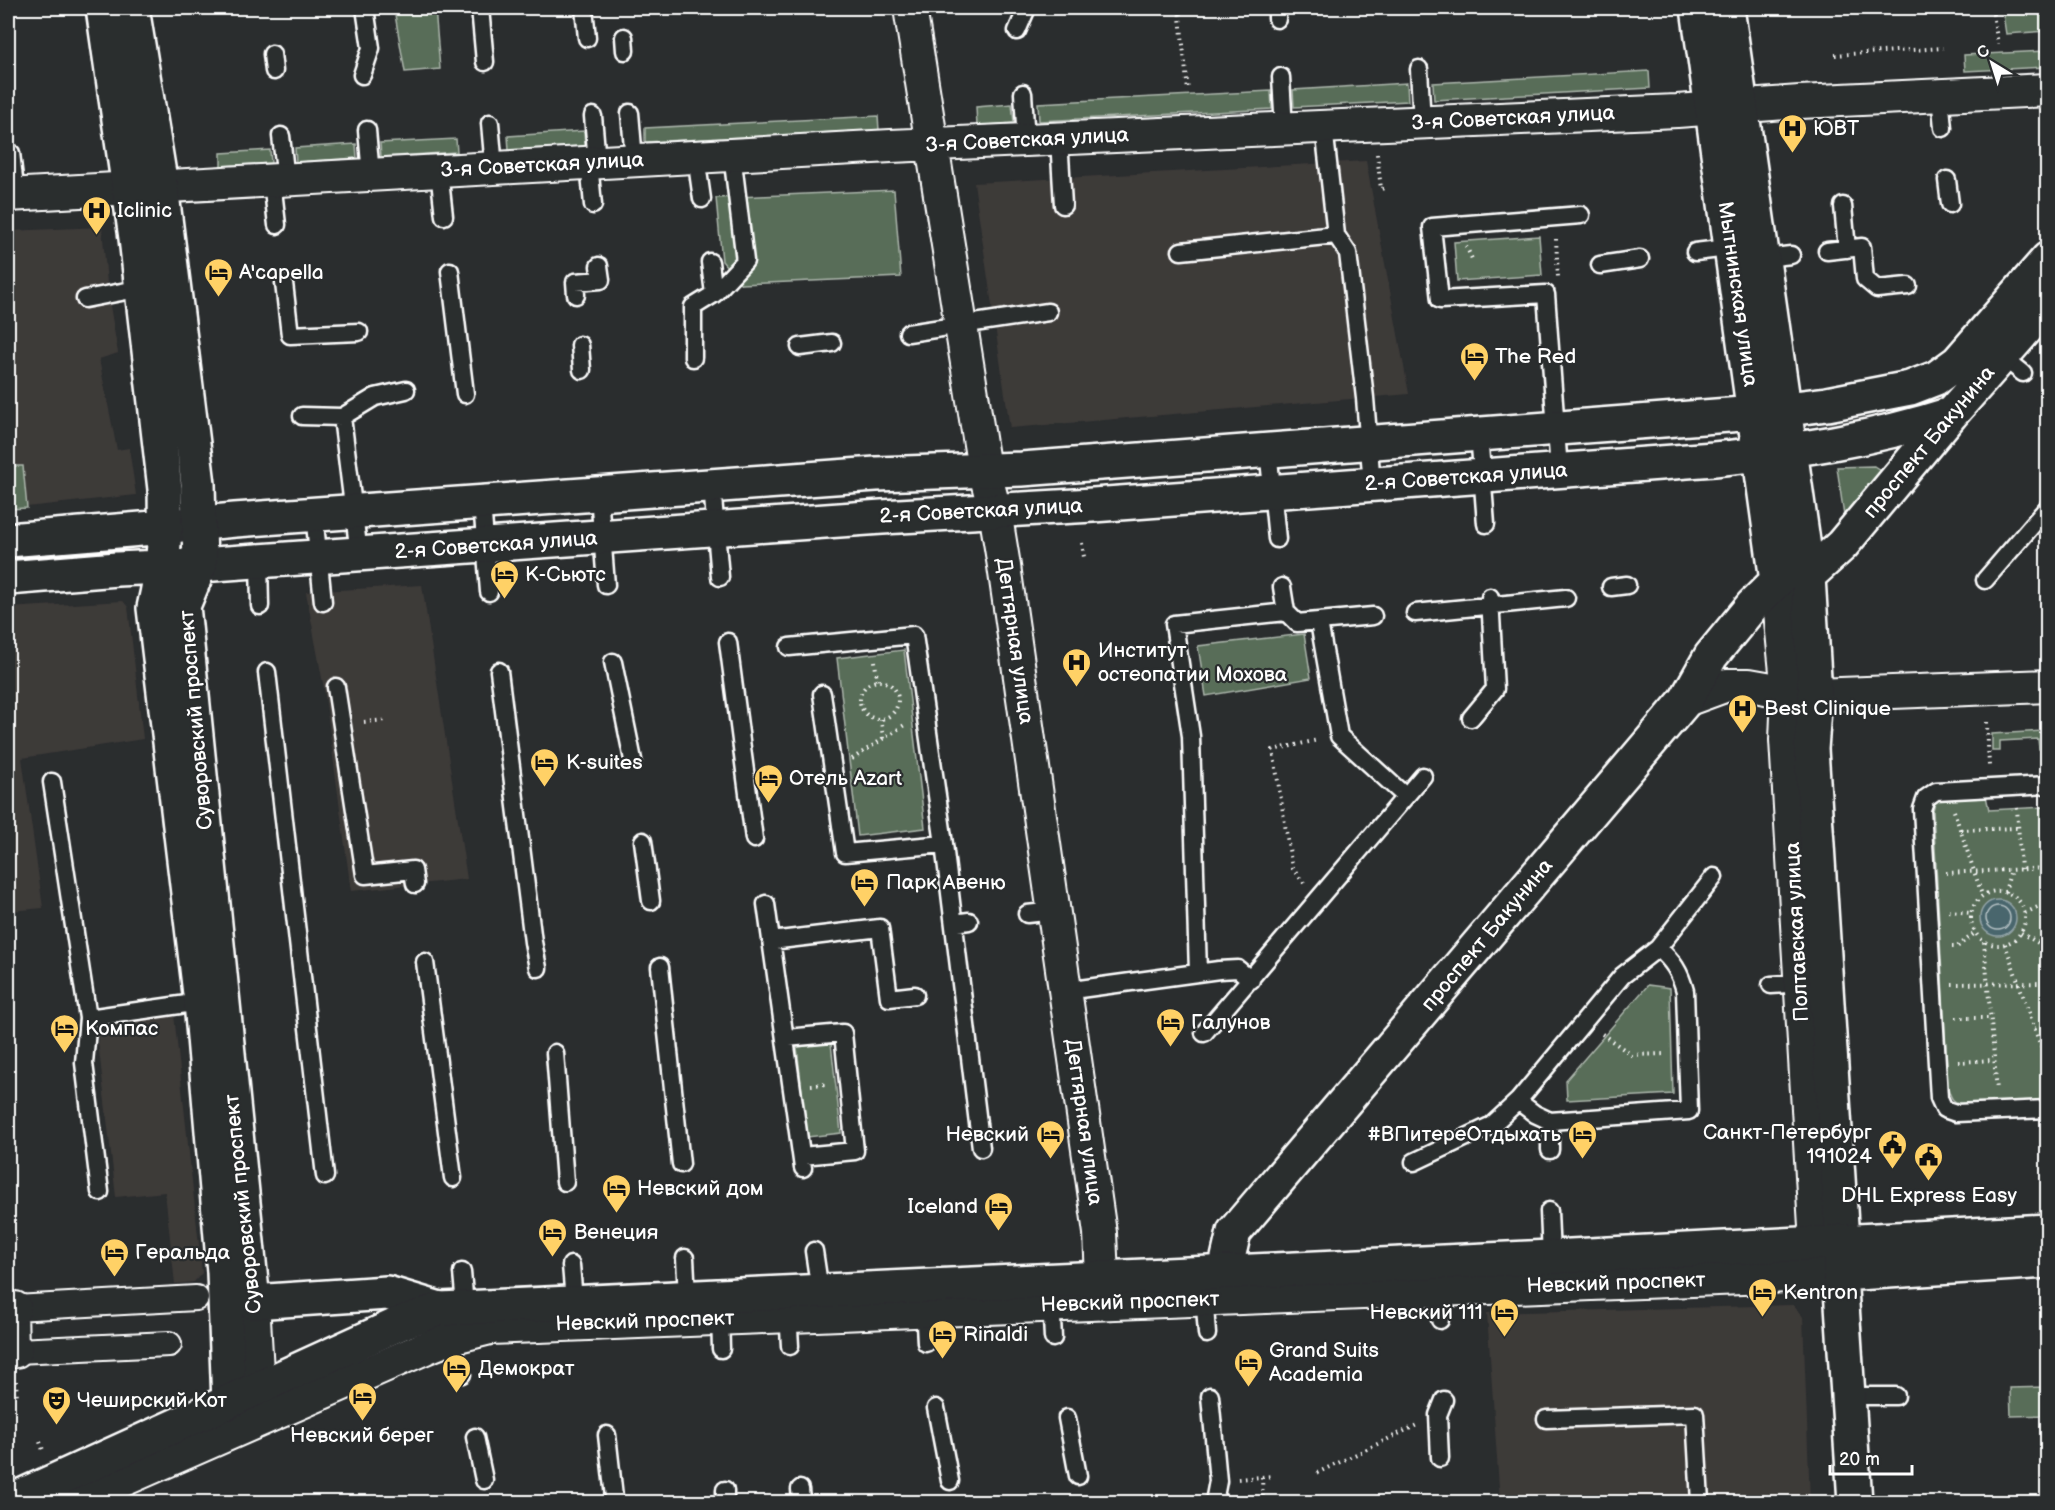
<svg xmlns="http://www.w3.org/2000/svg" width="2055" height="1510" font-family="'Balsamiq Sans',sans-serif">
  <rect width="100%" height="100%" fill="#2a2d2e"/>
  <filter id="ink" filterUnits="userSpaceOnUse"><feTurbulence type="fractalNoise" baseFrequency=".0167" numOctaves="2"/><feDisplacementMap in="SourceGraphic" scale="12" xChannelSelector="R" yChannelSelector="G"/><feConvolveMatrix kernelMatrix="1 2 1 2 8 2 1 2 1" color-interpolation-filters="sRGB"/></filter>
  <g filter="url(#ink)">
    <path fill="#3e3a39" d="M1366 161 1409 394 1010 428 974 183Z
      M102 227 108 294 118 353 99 359 117 450 129 448 136 495 8 509V231Z
      M422 585 467 879 351 891 324 689 306 592Z
      M123 601 128 607 143 739 22 758 43 908 11 911 8 889V608Z
      M174 1015 202 1273 194 1282 175 1284 165 1192 116 1197 96 1024Z
      M1793 1305 1803 1317 1810 1502H1500L1487 1313Z"/>
    <path fill="#586d58" stroke="#acb6ac" stroke-width="1.5" d="M435 8 440 69 405 72 394 9Z
      M2002 8H2047V31L2006 34Z
      M2047 51V67L1965 71 1964 55Z
      M1649 71 1650 88 1434 100 1433 83Z
      M1407 83 1408 101 1294 107 1293 90Z
      M1271 91 1272 109 1039 121 1038 103Z
      M1012 104 1014 123 977 126 976 107Z
      M878 116 879 130 645 142V128Z
      M584 131 585 146 509 150 508 136Z
      M456 139 457 152 381 157 380 143Z
      M356 144 357 158 296 162 295 148Z
      M270 150 271 163 221 166V153Z
      M894 190 901 277 741 284 722 261 716 198Z
      M1539 236 1542 275 1457 281 1454 242Z
      M8 466H23L27 508 8 509Z
      M1874 466 1880 470 1883 478 1845 523 1837 467Z
      M1304 634 1311 678 1206 696 1198 646Z
      M904 650 925 828 858 836 837 658Z
      M2044 731 2045 749H2039L2038 739 2000 741V751H1992V734Z
      M1986 796 1989 810 2044 807 2047 809V1100L1965 1105C1953 1103 1950 1098 1948 1087L1933 810 1935 803 1940 798Z
      M1648 985 1670 988 1673 1094 1567 1100 1566 1080Z
      M831 1043 841 1133 807 1137 797 1047Z
      M2047 1387V1415L2011 1416 2010 1388Z"/>
    <path fill="#49666d" stroke="#92a3a7" stroke-width="1.5" d="M1980 918a18 18 0 1 1 36 0a18 18 0 1 1-36 0Z"/>
    <g fill="none" stroke-linecap="round" stroke-linejoin="round">
      <path stroke="#b6c2c5" stroke-width="1.5" d="M1986 918a12 12 0 1 1 24 0a12 12 0 1 1-24 0Z"/>
      <defs>
        <path id="service" d="M480 8 485 62
          M584 8 587 38
          M1277 9V19
          M1017 31 1027 8
          M624 37 625 51
          M272 54 274 71
          M1419 69 1422 123
          M362 75 371 48 365 8
          M1281 77 1284 129
          M1023 93 1026 141
          M1940 95 1943 128
          M630 113 634 160
          M593 116 597 162
          M490 123 494 168
          M1324 127 1336 235 1348 253 1365 398 1372 485
          M367 130 371 175
          M281 136 286 180
          M1059 139 1063 205
          M11 153 16 195
          M696 157 702 199
          M589 163 593 205
          M439 171 444 216
          M1947 180 1950 204
          M272 181 277 225
          M1843 206 1847 249
          M1181 251 1336 235
          M1827 251 1862 247 1865 279 1877 289 1908 286
          M1695 252 1736 247
          M1758 259 1791 255
          M710 262 714 294
          M1600 265 1640 259
          M450 271 465 394
          M284 283 290 335 359 332
          M576 295 575 282 601 280 599 266
          M85 299 142 288
          M908 333 1048 312
          M580 345 582 370
          M800 347 832 343
          M1998 353 2023 373
          M693 358V307L714 294 745 261 732 154
          M302 416 342 417 375 397 406 390
          M342 417 359 554
          M1479 433 1486 524
          M1268 449 1277 539
          M1559 470 1546 294 1440 300 1432 227 1581 215
          M712 486 720 577
          M599 494 606 585
          M482 502 489 592
          M314 514 323 602
          M259 561 260 606
          M1985 580 2048 507
          M1282 587 1286 612 1297 623 1373 616
          M1611 587 1627 585
          M1415 613 1566 598
          M1319 622 1339 736 1405 796
          M728 642 754 839
          M789 647 914 635 944 844 981 1148
          M613 662 633 760
          M499 671 533 942 538 968
          M267 672 325 1176
          M336 687 365 875 413 870 415 884
          M822 694 845 853 944 844
          M1471 718 1495 689 1490 597
          M52 782 88 1018 84 1063 100 1192
          M2048 785 1936 791 1926 798 1922 809 1939 1098 1944 1109 1956 1113 2048 1109
          M643 841 651 901
          M766 904 803 1168
          M1027 914 1054 911
          M954 923 969 921
          M771 941 880 928 889 998 915 995
          M425 962 453 1178
          M660 967 681 1164
          M1198 973 1191 736 1174 624 1286 612
          M1771 985 1806 983
          M1065 991 1219 970 1238 969 1251 980
          M88 1018 201 1002
          M1204 1033 1423 776
          M786 1038 843 1033 855 1151 802 1156
          M555 1053 565 1182
          M1518 1101 1535 1114 1550 1121 1689 1111 1685 991C1680 972 1673 961 1658 948
          M1550 1150V1121
          M1414 1162 1492 1125 1518 1101 1622 976 1658 948 1714 877
          M1549 1211 1551 1257
          M814 1251 820 1291
          M685 1258 687 1297
          M571 1265 574 1301
          M462 1272 465 1306
          M1438 1285 1440 1320
          M1204 1293 1207 1334
          M1051 1299 1053 1338
          M924 1305 926 1343
          M788 1311 790 1346
          M720 1314 721 1349
          M448 1332 462 1374
          M1210 1396 1218 1481 1214 1502
          M1848 1396H1896
          M936 1408 950 1481
          M1067 1418 1078 1476
          M1546 1419 1695 1414 1700 1502
          M607 1435 614 1497
          M475 1437 484 1480
          M1440 1458 1438 1415 1444 1400
          M800 1489 801 1502
          M725 1490V1502"/>
        <path id="pedestrian" d="M169 1344 16 1351 15 1308 196 1298"/>
        <path id="minor" d="M910 8 984 469 995 511 1004 566 1100 1233 1102 1277
          M8 195 891 146 1677 111 1800 102 2048 90
          M1777 581 1788 692 1786 740 1816 1243 1832 1264
          M1686 700 1727 685H1749L1788 692 1815 695 2048 686
          M8 1309 15 1308
          M8 1352 16 1351
          M246 1410 258 1389 253 1302
          M73 1502 425 1348 450 1338 490 1328 1840 1274"/>
        <path id="tertiary" d="M1698 8 1777 581
          M1727 8 1808 576 1815 695 1811 749 1842 1241
          M171 526 235 520 876 474 1022 469 1755 413 1827 404 1910 388 1936 378 1958 362 2048 259
          M200 565 882 517 1093 505 1714 459C1794 451 1874 439 1951 414
          M1808 576 1842 545 1951 414 2048 304
          M1225 1271 1234 1232 1686 700 1711 656 1752 606 1777 581"/>
        <path id="secondary" d="M103 8 136 238 165 489C166 533 164 565 154 608L201 1002 224 1272 229 1403
          M132 8 161 186 198 484 200 565 183 606 253 1302 387 1293 440 1309
          M8 540 166 527
          M8 578 117 569 183 566"/>
        <path id="primary" d="M1842 1241 1840 1274 1855 1502
          M1840 1274 2048 1261
          M8 1502 403 1322 440 1309 1551 1257 2048 1231"/>
      </defs>
      <use href="#service" stroke="#fff" stroke-width="21"/>
      <use href="#pedestrian" stroke="#fff" stroke-width="28"/>
      <use href="#minor" stroke="#fff" stroke-width="36"/>
      <use href="#tertiary" stroke="#fff" stroke-width="38"/>
      <use href="#secondary" stroke="#fff" stroke-width="38"/>
      <use href="#primary" stroke="#fff" stroke-width="38"/>
      <path stroke="#fff" stroke-width="4" stroke-dasharray="1.5 4.5" stroke-linecap="butt" d="M1179 8 1188 91
        M1992 8 1998 44
        M1835 55 1943 48
        M1377 154 1381 189 1384 188
        M1556 239 1558 277
        M1466 246 1472 259
        M1082 543 1084 557
        M875 661 877 681
        M860 700a19 19 0 1 1 38 0a19 19 0 1 1-38 0Z
        M881 719 883 739
        M364 722 386 720
        M1987 722 1989 766
        M852 759 906 724
        M2017 808 2021 869
        M1954 811 1982 895
        M1961 830 2018 828
        M1946 873 2048 868
        M1304 883 1292 868 1273 750 1318 740
        M1971 918a27 27 0 1 1 54 0a27 27 0 1 1-54 0Z
        M2005 892 2011 869
        M1949 911 1971 913
        M2025 913 2040 906 2048 905
        M2021 933 2040 944 2048 943
        M1984 942 1997 1091
        M2005 944 2048 1067
        M1952 947H1957L1975 933
        M1952 984 2048 983
        M1956 1018H1991
        M2034 1028H2048
        M1602 1034 1632 1055 1666 1054
        M1958 1062 1994 1060
        M811 1085 828 1084
        M16 1381 17 1398
        M40 1442 43 1450
        M9 1456 12 1464
        M1317 1473 1417 1425
        M1262 1477 1263 1502
        M1238 1479 1273 1476"/>
      <use href="#service" stroke="#2a2d2e" stroke-width="16"/>
      <use href="#pedestrian" stroke="#2a2d2e" stroke-width="24"/>
      <use href="#minor" stroke="#2a2d2e" stroke-width="32"/>
      <use href="#tertiary" stroke="#2a2d2e" stroke-width="33"/>
      <use href="#secondary" stroke="#2a2d2e" stroke-width="33"/>
      <use href="#primary" stroke="#2a2d2e" stroke-width="33"/>
    </g>
  </g>
  <defs>
    <symbol id="hospital-pin" viewBox="-11 -11 22 30"><path d="M0 17L-7.5 6A9.5 9.5 0 1 1 7.5 6Z" fill="#ffd166" stroke="#2a2d2e"/><path d="M-5-5h3v3.5h4V-5h3V5h-3V1.5h-4V5h-3Z" fill="#111"/></symbol>
    <symbol id="hotel-pin" viewBox="-11 -11 22 30"><path d="M0 17L-7.5 6A9.5 9.5 0 1 1 7.5 6Z" fill="#ffd166" stroke="#2a2d2e"/><path d="M-6-4.5h1.5V1H6V5H4.5V3h-9V5H-6ZM-4 0a1.8 1.8 0 1 1 3.6 0ZM.5 0V-2.5h3Q6-2.5 6 0Z" fill="#111"/></symbol>
    <symbol id="civic-pin" viewBox="-11 -11 22 30"><path d="M0 17L-7.5 6A9.5 9.5 0 1 1 7.5 6Z" fill="#ffd166" stroke="#2a2d2e"/><path d="M-.6-6.5H3V-4.5H.6V-3L4-1V1h2V6H-6V1h2V-1L-.6-3ZM-1.2 2.5V6h2.4V2.5Z" fill="#111"/></symbol>
    <symbol id="theatre-pin" viewBox="-11 -11 22 30"><path d="M0 17L-7.5 6A9.5 9.5 0 1 1 7.5 6Z" fill="#ffd166" stroke="#2a2d2e"/><path d="M-5-5.5Q0-4 5-5.5V0Q5 5 0 6Q-5 5-5 0ZM-3.3-2.5H-1v1.5H-3.3ZM1-2.5H3.3v1.5H1ZM-2.8 1Q0 5.5 2.8 1Z" fill="#111"/></symbol>
  </defs>
  <g fill-rule="evenodd">
    <use href="#hospital-pin" x="1776" y="112" width="33" height="45"/>
    <use href="#hospital-pin" x="80" y="194" width="33" height="45"/>
    <use href="#hotel-pin" x="202" y="256" width="33" height="45"/>
    <use href="#hotel-pin" x="1458" y="340" width="33" height="45"/>
    <use href="#hotel-pin" x="488" y="558" width="33" height="45"/>
    <use href="#hospital-pin" x="1060" y="646" width="33" height="45"/>
    <use href="#hospital-pin" x="1726" y="692" width="33" height="45"/>
    <use href="#hotel-pin" x="528" y="746" width="33" height="45"/>
    <use href="#hotel-pin" x="752" y="762" width="33" height="45"/>
    <use href="#hotel-pin" x="848" y="866" width="33" height="45"/>
    <use href="#hotel-pin" x="1154" y="1006" width="33" height="45"/>
    <use href="#hotel-pin" x="48" y="1012" width="33" height="45"/>
    <use href="#hotel-pin" x="1034" y="1118" width="33" height="45"/>
    <use href="#hotel-pin" x="1566" y="1118" width="33" height="45"/>
    <use href="#civic-pin" x="1876" y="1128" width="33" height="45"/>
    <use href="#civic-pin" x="1912" y="1140" width="33" height="45"/>
    <use href="#hotel-pin" x="600" y="1172" width="33" height="45"/>
    <use href="#hotel-pin" x="982" y="1190" width="33" height="45"/>
    <use href="#hotel-pin" x="536" y="1216" width="33" height="45"/>
    <use href="#hotel-pin" x="98" y="1236" width="33" height="45"/>
    <use href="#hotel-pin" x="1746" y="1276" width="33" height="45"/>
    <use href="#hotel-pin" x="1488" y="1296" width="33" height="45"/>
    <use href="#hotel-pin" x="926" y="1318" width="33" height="45"/>
    <use href="#hotel-pin" x="1232" y="1346" width="33" height="45"/>
    <use href="#hotel-pin" x="440" y="1352" width="33" height="45"/>
    <use href="#hotel-pin" x="346" y="1380" width="33" height="45"/>
    <use href="#theatre-pin" x="40" y="1384" width="33" height="45"/>
  </g>
  <g text-anchor="middle" dominant-baseline="central" stroke-width="4.5" stroke-linejoin="round" paint-order="stroke">
    <g font-size="21" fill="#fff" stroke="#2a2d2e">
      <text transform="translate(1513 118) rotate(-3)">3-я Советская улица</text>
      <text transform="translate(1027 140) rotate(-3)">3-я Советская улица</text>
      <text transform="translate(542 165) rotate(-3)">3-я Советская улица</text>
      <text transform="translate(1738 294) rotate(82)">Мытнинская улица</text>
      <text transform="translate(1929 442) rotate(-50)">проспект Бакунина</text>
      <text transform="translate(1466 477) rotate(-4)">2-я Советская улица</text>
      <text transform="translate(981 511) rotate(-3)">2-я Советская улица</text>
      <text transform="translate(496 545) rotate(-4)">2-я Советская улица</text>
      <text transform="translate(1015 641) rotate(82)">Дегтярная улица</text>
      <text transform="translate(196 720) rotate(-95)">Суворовский проспект</text>
      <text transform="translate(1797 932) rotate(-93)">Полтавская улица</text>
      <text transform="translate(1487 935) rotate(-50)">проспект Бакунина</text>
      <text transform="translate(1084 1122) rotate(82)">Дегтярная улица</text>
      <text transform="translate(243 1204) rotate(-96)">Суворовский проспект</text>
      <text transform="translate(1616 1283) rotate(-2)">Невский проспект</text>
      <text transform="translate(1130 1302) rotate(-2)">Невский проспект</text>
      <text transform="translate(645 1321) rotate(-2)">Невский проспект</text>
    </g>
    <g font-size="21" fill="#fff" stroke="#2a2d2e" text-anchor="start">
      <text x="1813" y="128">ЮВТ</text>
      <text x="117" y="210">Iclinic</text>
      <text x="239" y="272">A'capella</text>
      <text x="1495" y="356">The Red</text>
      <text x="525" y="574">К-Сьютс</text>
      <text x="1098" y="650">Институт<tspan x="1098" dy="24">остеопатии Мохова</tspan></text>
      <text x="1764" y="708">Best Clinique</text>
      <text x="566" y="762">K-suites</text>
      <text x="789" y="778">Отель Azart</text>
      <text x="886" y="882">Парк Авеню</text>
      <text x="1191" y="1022">Галунов</text>
      <text x="85" y="1028">Компас</text>
      <text x="1872" y="1132" text-anchor="end">Санкт-Петербург<tspan x="1872" dy="24">191024</tspan></text>
      <text x="1029" y="1134" text-anchor="end">Невский</text>
      <text x="1561" y="1134" text-anchor="end">#ВПитереОтдыхать</text>
      <text x="637" y="1188">Невский дом</text>
      <text x="1929" y="1195" text-anchor="middle">DHL Express Easy</text>
      <text x="978" y="1206" text-anchor="end">Iceland</text>
      <text x="574" y="1232">Венеция</text>
      <text x="135" y="1252">Геральда</text>
      <text x="1783" y="1292">Kentron</text>
      <text x="1483" y="1312" text-anchor="end">Невский 111</text>
      <text x="963" y="1334">Rinaldi</text>
      <text x="1269" y="1350">Grand Suits<tspan x="1269" dy="24">Academia</tspan></text>
      <text x="478" y="1368">Демократ</text>
      <text x="77" y="1400">Чеширский Кот</text>
      <text x="362" y="1435" text-anchor="middle">Невский берег</text>
    </g>
  </g>
  <rect width="2055" height="1510" fill="none" stroke="#2a2d2e" stroke-width="30"/>
  <rect x="15" y="15" width="2025" height="1480" fill="none" stroke="#fff" stroke-width="2" filter="url(#ink)"/>
  <g transform="translate(1992 63) rotate(322)" stroke="#2a2d2e" stroke-width="4.5" paint-order="stroke">
  <path d="M0-4.5L10 22L0 15L-10 22Z" fill="#ffffff"/>
  <text y="-9" font-size="16" font-weight="bold" text-anchor="middle" fill="#ffffff">С</text>
  </g>
  <path d="M1830 1465v9h82v-9" fill="none" stroke="#ffffff" stroke-width="3"/>
  <text x="1839" y="1465" font-size="18" fill="#ffffff" stroke="#2a2d2e" stroke-width="4.5" paint-order="stroke">20 m</text>
</svg>
